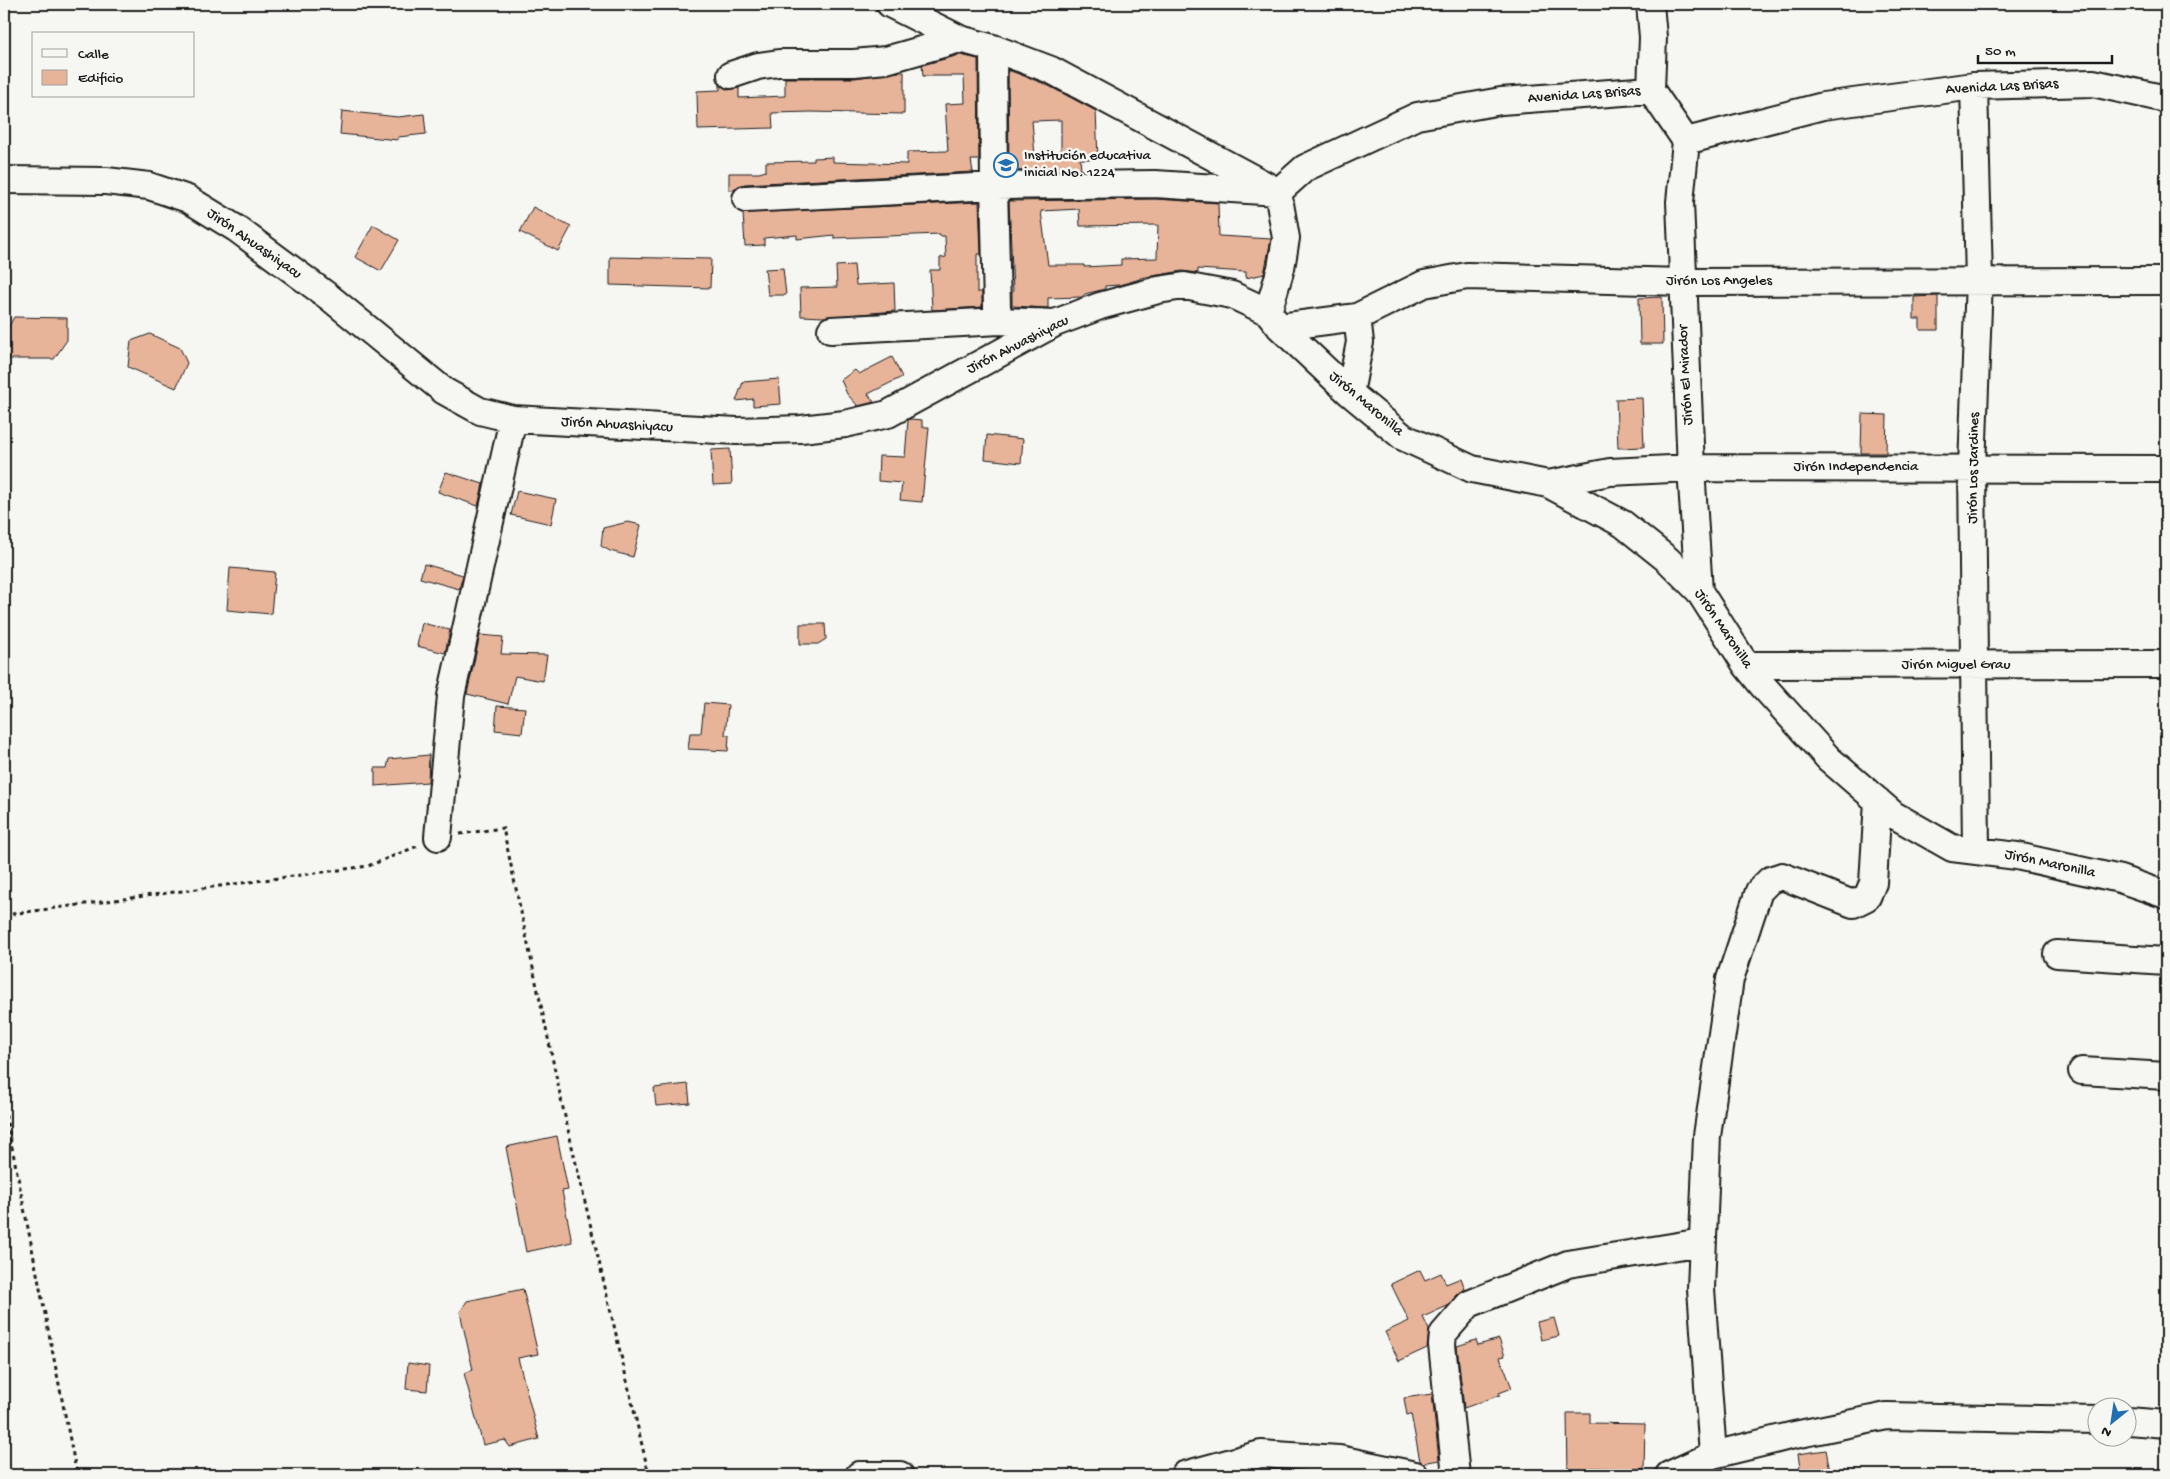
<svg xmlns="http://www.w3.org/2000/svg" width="2170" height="1479" font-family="'Gochi Hand',sans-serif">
  <rect width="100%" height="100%" fill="#f6f6f2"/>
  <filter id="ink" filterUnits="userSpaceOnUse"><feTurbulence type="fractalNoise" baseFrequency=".02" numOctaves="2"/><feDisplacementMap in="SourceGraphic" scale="10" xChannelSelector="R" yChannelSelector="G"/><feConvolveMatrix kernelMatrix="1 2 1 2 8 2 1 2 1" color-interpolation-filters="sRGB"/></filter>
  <g filter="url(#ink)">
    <path fill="#e7b49a" stroke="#1c1c1c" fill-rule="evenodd" d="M960 55 978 59 979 160H971L973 172 745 184 738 186 734 190H729V173H759L766 171V162L814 161V158L833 157V162L907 164V152L948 151 945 104 965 103 964 76H923L922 65Z
      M1008 70 1045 84 1096 111 1098 159H1080L1081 170 1009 171ZM1061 120V154L1035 156 1032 121Z
      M898 72H904V114L811 112 772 113 773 128 698 130 697 91 720 90V84L728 90 739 88V98L785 96V78H855Z
      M342 111 398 117 424 114 426 134 398 137V140L340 134Z
      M1155 199 1218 203 1219 236 1271 239 1264 274 1246 278V272L1198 269V273L1182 271 1140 278V279L1119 285 1105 286V289L1085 294 1082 297 1048 298V308L1012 306V292H1013L1009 201ZM1079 209 1080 226 1158 225 1157 258 1121 259V265L1084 267V265H1048L1041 211Z
      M979 202 981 254H977V292H982V307L932 310 930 270H940V258L946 257 945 236H940V234L834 238V235L797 239V235L764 238V245L745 246 743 213Z
      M533 207 571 227 558 251 520 232Z
      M373 225 399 240 381 271 355 257Z
      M610 257 711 259 710 288 610 285Z
      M854 265 856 285 894 283 895 311 824 317 801 316 800 288 837 287 836 266Z
      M783 268 786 295H768L765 269Z
      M1938 296V330H1920V319H1914V297Z
      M1662 297 1663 344H1640L1639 298Z
      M14 317 67 318V340L54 359H4V335Z
      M150 334 180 348 187 363 176 388 128 367 131 341Z
      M892 357 902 377 868 394 874 402 858 406 847 394 841 380 855 370 859 374Z
      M779 379 781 404 753 406V399L736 401 743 382Z
      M1642 398 1644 447 1618 448 1616 399Z
      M1862 414 1887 415 1886 453H1861Z
      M910 419 922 420V427H929L922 502 900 500 902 483 878 481 879 456 905 457 908 420Z
      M987 435 1023 439 1021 463 985 459Z
      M730 449 732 484 713 485 711 450Z
      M446 472 483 484 478 506 438 492Z
      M517 491 556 499 551 524 511 515Z
      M628 522 641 525 633 557 610 551 601 546 603 528Z
      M424 564 463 575 459 589 420 578Z
      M230 568 275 572 271 614 227 610Z
      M422 623 450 630 445 653 417 646Z
      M800 624H825L826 639 818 644H800Z
      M480 635 503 637 501 654 547 655 543 681 515 676 508 704 467 694Z
      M704 703 728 705 725 735H729L728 751 688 749 690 733H701Z
      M497 706 525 708 522 733 495 730Z
      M429 755 428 782 375 786V768H387L389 759Z
      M688 1084 690 1103 656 1106 654 1088Z
      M557 1136 568 1190 562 1191 572 1242 526 1252 506 1147Z
      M1420 1270 1425 1280 1441 1273 1446 1284 1461 1278 1465 1289 1458 1294 1447 1306 1423 1317 1429 1330 1427 1348 1399 1361 1385 1332 1409 1321 1391 1284Z
      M523 1289 538 1354 518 1358 539 1439 510 1447 505 1440 483 1445 464 1373 473 1370 460 1312 467 1301Z
      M1554 1318 1559 1336 1541 1340 1537 1322Z
      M1499 1339 1505 1356 1500 1357 1512 1388 1499 1393 1500 1395 1464 1408 1457 1346 1476 1340 1478 1345Z
      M408 1363 429 1366 427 1391 406 1389Z
      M1432 1394 1439 1460 1423 1463 1420 1461 1411 1414 1407 1415 1404 1398Z
      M1567 1413H1590V1423L1645 1424 1644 1469 1591 1468V1475H1568Z
      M1826 1450 1831 1475H1801L1798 1454Z"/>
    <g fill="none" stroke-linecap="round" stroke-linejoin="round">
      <defs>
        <path id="minor" d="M890 4 960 39 993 48 1051 70 1271 188
          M1650 4 1653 37 1651 90
          M993 48 994 186 997 307 1000 321 1055 323
          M731 75 758 66 779 63H854L886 60 960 39
          M1974 86 1979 280 1972 467 1976 851
          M1686 141 1680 202 1691 468 1699 591
          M4 180 106 181 149 186 188 199 237 229 329 297 444 391 480 411 513 419 737 431 801 429 845 424 888 414 1055 323 1100 306 1158 290 1184 286 1232 295 1268 312 1280 327 1350 393 1403 437 1472 469 1548 484 1623 524 1668 560 1699 591 1746 665 1763 686 1829 759 1894 815 1952 848 2017 856 2120 879 2166 895
          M1278 192 1305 168 1417 116 1501 101 1651 90 1686 141 1823 106 1974 86 2093 83 2166 99
          M746 199 994 186 1155 184 1278 192
          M1268 312 1281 268 1286 238 1278 192
          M1280 327 1357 317 1424 284 1467 276 1682 282 2166 281
          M831 330 1000 321
          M1350 393 1360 342 1357 317
          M1548 484 1610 472 1691 468 2166 469
          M1746 665 2166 664
          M438 837 451 696 513 419
          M2057 954 2166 961
          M2082 1071 2166 1076
          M2128 1421 2166 1424
          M1713 1455 1701 1289 1707 1136 1730 979 1759 891 1770 880 1782 876 1853 904 1867 897 1873 883 1878 801
          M859 1475H900
          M1184 1475 1261 1454 1339 1459 1415 1475
          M1456 1475 1442 1345 1443 1334 1469 1304 1568 1264 1702 1242
          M1669 1475 1713 1455 1790 1436 1887 1416 2098 1420"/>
      </defs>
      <use href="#minor" stroke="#1c1c1c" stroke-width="30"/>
      <path stroke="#1c1c1c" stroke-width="3" stroke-dasharray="4 4" stroke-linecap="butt" d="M460 834 503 828 563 1108 649 1475
        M4 915 368 866 418 846
        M4 1107 77 1475"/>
      <use href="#minor" stroke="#f6f6f2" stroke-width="26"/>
    </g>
  </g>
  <defs>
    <symbol id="school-ring" viewBox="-11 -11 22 22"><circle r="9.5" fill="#f6f6f2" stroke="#1f6fb2" stroke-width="1.5"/><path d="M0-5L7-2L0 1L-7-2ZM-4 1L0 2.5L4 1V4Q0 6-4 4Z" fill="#1f6fb2"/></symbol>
  </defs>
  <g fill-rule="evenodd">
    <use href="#school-ring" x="992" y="151" width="28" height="28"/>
  </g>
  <g text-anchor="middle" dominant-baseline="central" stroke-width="5" stroke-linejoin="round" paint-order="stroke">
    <g font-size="15" fill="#1c1c1c" stroke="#f6f6f2">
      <text transform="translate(2002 87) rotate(-3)">Avenida Las Brisas</text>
      <text transform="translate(1584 95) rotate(-4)">Avenida Las Brisas</text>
      <text transform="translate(254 244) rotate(35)">Jirón Ahuashiyacu</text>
      <text x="1719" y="281">Jirón Los Angeles</text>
      <text transform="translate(1018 345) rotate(-27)">Jirón Ahuashiyacu</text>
      <text transform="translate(1686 375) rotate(-93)">Jirón El Mirador</text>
      <text transform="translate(1366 404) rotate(40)">Jirón Maronilla</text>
      <text transform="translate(617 425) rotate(3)">Jirón Ahuashiyacu</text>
      <text x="1856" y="467">Jirón Independencia</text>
      <text transform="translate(1974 468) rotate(-89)">Jirón Los Jardines</text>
      <text transform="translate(1723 629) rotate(56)">Jirón Maronilla</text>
      <text x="1956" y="665">Jirón Miguel Grau</text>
      <text transform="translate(2050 864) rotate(12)">Jirón Maronilla</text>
    </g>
    <g font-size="15" fill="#1c1c1c" stroke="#f6f6f2" text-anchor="start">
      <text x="1024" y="156">Institución educativa<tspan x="1024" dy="17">inicial No. 1224</tspan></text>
    </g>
  </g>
  <rect width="2170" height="1479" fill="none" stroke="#f6f6f2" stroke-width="20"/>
  <rect x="10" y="10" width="2150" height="1459" fill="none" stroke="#1c1c1c" stroke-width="2" filter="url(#ink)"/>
  <rect x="32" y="32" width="162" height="65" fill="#f6f6f2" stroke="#9f9f9c"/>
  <rect x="42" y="49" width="25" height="8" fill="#f6f6f2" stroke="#9f9f9c"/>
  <text x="78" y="58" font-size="15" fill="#1c1c1c">Calle</text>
  <rect x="42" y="70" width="25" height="15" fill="#e7b49a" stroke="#9f9f9c"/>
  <text x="78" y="82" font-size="15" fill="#1c1c1c">Edificio</text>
  <g transform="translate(2112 1422) rotate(210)"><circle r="24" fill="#f6f6f2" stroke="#9f9f9c"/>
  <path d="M0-4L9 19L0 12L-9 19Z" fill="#1f6fb2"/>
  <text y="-8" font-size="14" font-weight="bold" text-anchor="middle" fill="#1c1c1c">N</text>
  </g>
  <path d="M1978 55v8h134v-8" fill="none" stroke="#1c1c1c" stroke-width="2.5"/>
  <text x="1985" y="55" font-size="15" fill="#1c1c1c" stroke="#f6f6f2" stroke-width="4" paint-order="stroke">50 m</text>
</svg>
